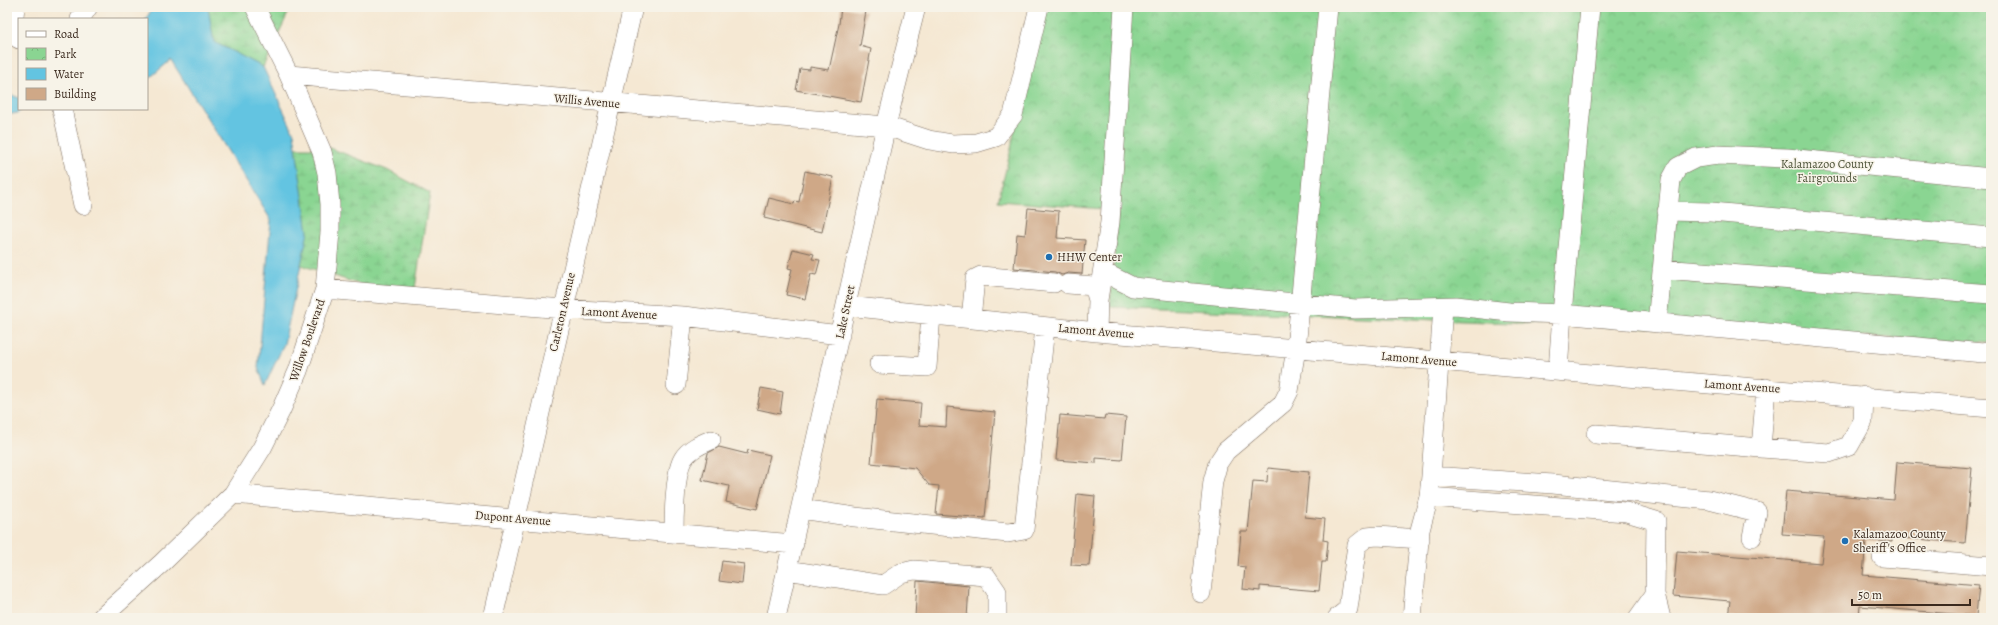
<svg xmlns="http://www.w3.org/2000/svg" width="1998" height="625" font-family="Alegreya,serif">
  <defs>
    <pattern id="wetland-marsh" width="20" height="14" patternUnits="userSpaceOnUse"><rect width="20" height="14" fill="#8ad592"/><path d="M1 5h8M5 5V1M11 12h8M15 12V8" fill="none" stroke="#78b77d"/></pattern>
    <pattern id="park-crowns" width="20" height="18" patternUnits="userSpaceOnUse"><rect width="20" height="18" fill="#8ad592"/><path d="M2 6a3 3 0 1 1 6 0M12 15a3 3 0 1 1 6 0" fill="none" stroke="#78b77d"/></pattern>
  </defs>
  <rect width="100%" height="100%" fill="#f7f3e8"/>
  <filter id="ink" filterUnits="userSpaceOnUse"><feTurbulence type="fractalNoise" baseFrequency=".025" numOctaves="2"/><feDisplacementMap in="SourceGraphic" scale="8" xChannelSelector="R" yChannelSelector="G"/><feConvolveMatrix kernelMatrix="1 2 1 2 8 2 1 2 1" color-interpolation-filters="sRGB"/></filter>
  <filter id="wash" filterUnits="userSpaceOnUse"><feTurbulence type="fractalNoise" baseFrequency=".012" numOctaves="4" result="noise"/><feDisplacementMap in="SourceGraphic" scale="16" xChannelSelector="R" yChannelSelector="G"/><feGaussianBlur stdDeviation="0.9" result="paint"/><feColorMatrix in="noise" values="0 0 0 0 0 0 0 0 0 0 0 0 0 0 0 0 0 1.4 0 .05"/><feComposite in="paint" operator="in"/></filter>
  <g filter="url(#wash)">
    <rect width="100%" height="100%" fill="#f5e8d3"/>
    <path fill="url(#wetland-marsh)" stroke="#628058" d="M188 7H291L263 67 216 75Z
      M292 148H330L387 170 430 193 415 288 368 287 298 264Z"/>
    <path fill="url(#park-crowns)" stroke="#628058" d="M1038 7H1991V342L1110 307 1118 210 998 201 1011 149Z"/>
    <path fill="#63c4e1" stroke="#4f7780" d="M153 7H208L214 42 263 67 294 133 308 232 284 344 265 385 258 368 271 220 171 60 147 80 146 19Z
      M7 93 19 98V109H23L17 113 7 115Z"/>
    <g id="blocks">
      <path fill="#cfa887" d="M841 7 866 11 860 46 871 49 861 102 796 90 800 69 810 70V67L829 70 839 24Z
        M805 171 833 177 822 232 764 218 769 198 794 204 795 201 799 202Z
        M1028 208 1059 211 1057 238 1085 240 1082 274 1068 273 1062 275 1055 272 1014 268 1017 234 1025 235Z
        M793 249 814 254 812 259 820 260 816 275 811 274 805 299 786 295 792 269 788 268Z
        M761 388 783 392 780 414 757 409Z
        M877 399 921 403 919 425 946 427 947 407 995 412 985 518 936 514 939 486 929 485 915 468 871 463Z
        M1060 415 1104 419 1105 415 1126 417 1122 460 1096 458V463L1056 460Z
        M719 447 747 454 748 450 770 455 757 509 726 502 729 486 702 480 708 453Z
        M1897 462 1972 468 1965 543 1892 537V542L1866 540 1863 575 1979 585 1976 616 1860 606 1859 618H1728L1730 601 1673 596 1677 551 1821 563 1824 537 1782 534 1786 491 1894 500Z
        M1268 468 1309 472 1305 517 1325 519 1323 540 1328 541 1326 562H1322L1319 591 1260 586V591L1243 589 1245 567 1238 566 1241 532H1248L1253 481 1267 482Z
        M1077 494 1095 496 1089 566 1071 565Z
        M722 561 744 564 742 584 719 581Z
        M917 581 969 586 967 618H915Z"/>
    </g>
  </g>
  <g filter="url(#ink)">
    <use href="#blocks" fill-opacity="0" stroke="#7c6c5d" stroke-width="1"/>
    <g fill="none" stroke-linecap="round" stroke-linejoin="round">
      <defs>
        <path id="minor" d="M15 7 12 34 19 39
          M1590 7 1562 314 1983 353 1991 351
          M80 19 88 7
          M289 75 886 126 929 140 953 144 976 143 996 137 1013 115 1039 7
          M62 109 83 205
          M1667 211 1711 212 1991 237
          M1662 269 1991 294
          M1103 272 1133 287 1355 309 1456 306 1509 312 1562 314 1558 371
          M1068 284 1094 286 1098 300
          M325 289 563 309 683 316 840 335
          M847 306 1097 332 1991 408
          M1443 307 1431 476 1553 484 1709 500 1757 512 1752 537
          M971 319 975 279 981 276 1054 283
          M1657 323 1671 180 1678 167 1696 158 1718 155 1787 158 1991 178
          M1097 332 1098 300 1110 222 1124 7
          M879 364 927 367 931 315
          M676 385 683 316
          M1596 434 1761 448 1766 388
          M1761 448 1829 453 1849 446 1863 421 1864 396
          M1431 476 1429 497 1626 512 1656 521 1655 594
          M233 494 794 544
          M801 509 855 517 1008 533 1024 530 1045 327
          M674 533C674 516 675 472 683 459 689 449 701 444 711 440
          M1882 557 1991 566
          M787 570 883 585 901 573 914 570 986 576 997 592V618
          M1201 593 1213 481 1218 463 1226 451 1283 403 1289 391 1296 349 1328 7
          M101 618 162 563 233 494 262 448 281 410 298 371 325 289 330 232V204L327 173 322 152 289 75 255 7
          M493 618 633 7
          M776 618 886 126 916 7
          M1337 618 1348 609 1357 545 1367 537 1377 536 1420 539
          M1412 618 1420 530 1429 497
          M1638 618 1655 594 1661 618"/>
      </defs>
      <use href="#minor" stroke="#7c6c5d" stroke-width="20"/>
      <use href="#minor" stroke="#fff" stroke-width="19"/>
    </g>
  </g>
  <g fill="#1f6fb2" stroke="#f7f3e8" stroke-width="1.5">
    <circle cx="1049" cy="257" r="4"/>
    <circle cx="1845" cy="541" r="4"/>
  </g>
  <g text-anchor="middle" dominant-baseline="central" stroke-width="3" stroke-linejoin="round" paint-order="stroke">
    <g font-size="12" fill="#3b2a1e" stroke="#f7f3e8">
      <text transform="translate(587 101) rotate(5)">Willis Avenue</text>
      <text transform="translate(562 312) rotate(-77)">Carleton Avenue</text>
      <text transform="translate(845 312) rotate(-78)">Lake Street</text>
      <text transform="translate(619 313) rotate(3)">Lamont Avenue</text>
      <text transform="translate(1096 331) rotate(5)">Lamont Avenue</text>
      <text transform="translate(307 340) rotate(-71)">Willow Boulevard</text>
      <text transform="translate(1419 359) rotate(5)">Lamont Avenue</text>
      <text transform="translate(1742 386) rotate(4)">Lamont Avenue</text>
      <text transform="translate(513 518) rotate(5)">Dupont Avenue</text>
    </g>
    <g font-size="12" fill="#4f553b" stroke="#f7f3e8">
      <text x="1827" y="164">Kalamazoo County<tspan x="1827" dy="14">Fairgrounds</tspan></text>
    </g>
    <g font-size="12" fill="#3b2a1e" stroke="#f7f3e8" text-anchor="start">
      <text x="1057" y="257">HHW Center</text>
      <text x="1853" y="534">Kalamazoo County<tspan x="1853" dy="14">Sheriff's Office</tspan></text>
    </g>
  </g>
  <rect width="1998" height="625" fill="none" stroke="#f7f3e8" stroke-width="24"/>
  <rect x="18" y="18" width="130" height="92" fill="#f7f3e8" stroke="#aca397"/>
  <rect x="26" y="31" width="20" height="6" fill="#ffffff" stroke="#aca397"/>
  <text x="54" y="38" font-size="12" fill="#3b2a1e">Road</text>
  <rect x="26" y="48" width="20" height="12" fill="url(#park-crowns)" stroke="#aca397"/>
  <text x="54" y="58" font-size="12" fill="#3b2a1e">Park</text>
  <rect x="26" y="68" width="20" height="12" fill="#63c4e1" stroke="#aca397"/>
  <text x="54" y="78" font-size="12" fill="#3b2a1e">Water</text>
  <rect x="26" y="88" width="20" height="12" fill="#cfa887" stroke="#aca397"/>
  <text x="54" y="98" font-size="12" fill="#3b2a1e">Building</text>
  <path d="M1852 599v6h118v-6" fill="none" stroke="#3b2a1e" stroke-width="2"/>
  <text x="1858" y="599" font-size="12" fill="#3b2a1e" stroke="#f7f3e8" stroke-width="3" paint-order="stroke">50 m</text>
</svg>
